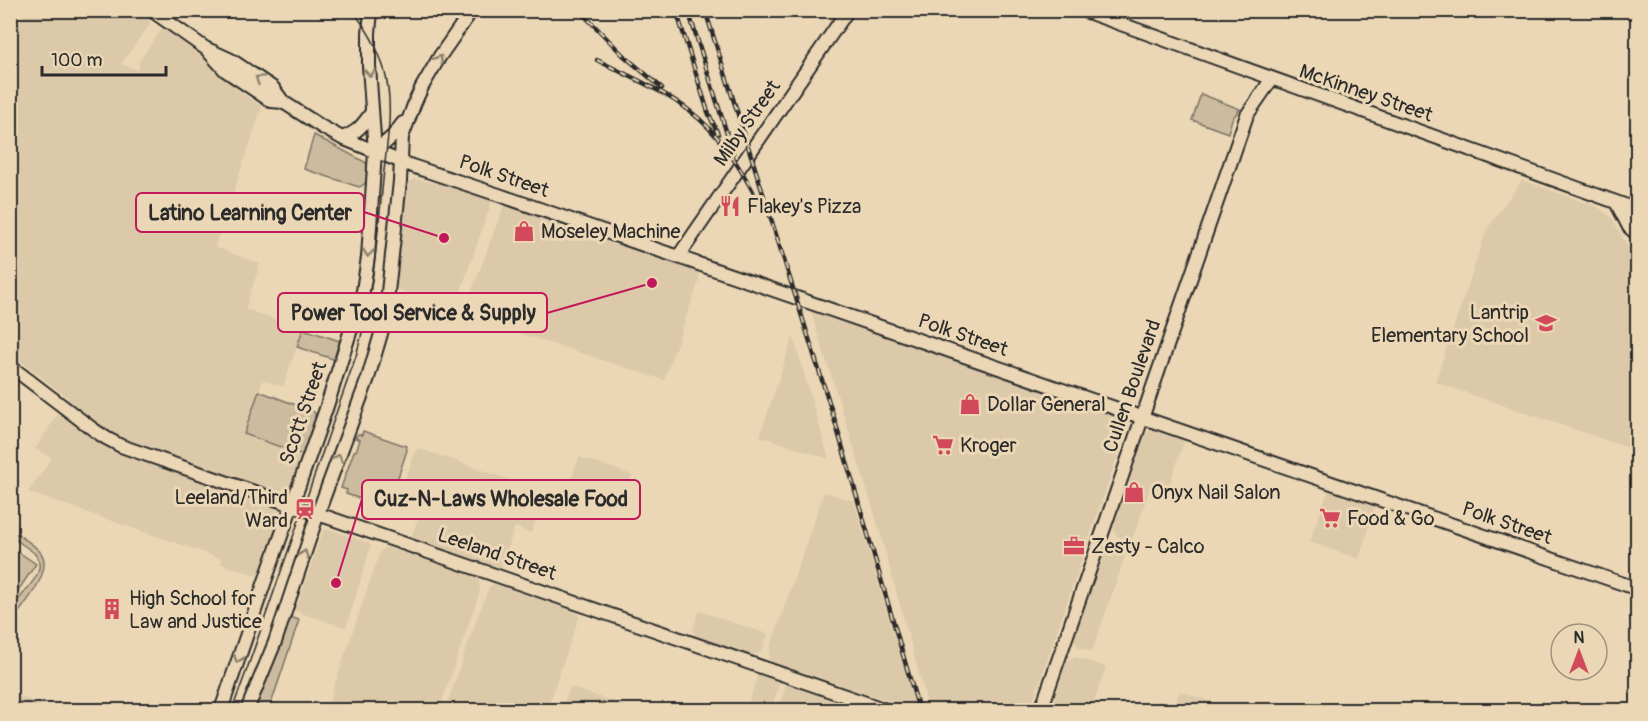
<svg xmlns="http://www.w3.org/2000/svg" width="1648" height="721" font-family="Pangolin,sans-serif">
  <rect width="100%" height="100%" fill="#ebd7b5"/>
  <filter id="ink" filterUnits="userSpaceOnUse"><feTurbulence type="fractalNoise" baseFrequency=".0167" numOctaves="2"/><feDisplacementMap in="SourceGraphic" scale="12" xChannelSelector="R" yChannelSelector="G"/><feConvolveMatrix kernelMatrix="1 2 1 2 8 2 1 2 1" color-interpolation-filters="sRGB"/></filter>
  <g filter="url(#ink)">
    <path fill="#dbc9aa" d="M27 11H138L148 17 150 24 121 64 138 70 139 61 161 30H167L236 84 234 87 262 107 215 247 260 264 245 309 303 329 283 387 263 380 244 434 303 455 294 484 291 489 287 491 284 493 249 482 244 496 277 508 280 512 282 517 263 571 260 574 255 575 221 564 222 559 28 492 52 458 35 449 68 398 11 354V35Z
      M415 179 439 184 489 198 491 201V204L455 308 448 309 399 290 395 284 404 188 407 183Z
      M1522 180 1598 207 1612 218 1637 263V451L1435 382 1487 229Z
      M504 205H508L697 269 699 274V281L664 380 466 316 465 309Z
      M811 312 929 351 1118 417 1124 420 1127 423V428L1030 710H929L875 515Z
      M793 336 829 459 760 436Z
      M1152 430 1185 439 1166 494 1150 488 1132 541 1117 536 1114 532V527L1143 439 1148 431Z
      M421 449 545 492 531 533 515 527 501 568 411 538 425 499 401 491 416 450Z
      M579 457 632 475 619 506 610 507 566 493Z
      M1329 489 1373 504 1375 506 1359 559 1309 542Z
      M824 492 854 501 916 710 772 662 769 659 770 648Z
      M325 530H332L368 543 371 546 346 628 295 611 322 533Z
      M1109 543H1113L1128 548 1092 652 1078 647 1075 643 1074 637 1106 547Z
      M386 547 473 576 479 579 480 591 439 710H326L380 552Z
      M494 584 574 611 578 614 579 617 547 710H445L473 629 489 587Z
      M699 611 768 634 762 651 756 655 749 654 696 636 693 629Z
      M1075 657 1106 667 1091 710H1050L1067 661Z
      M758 674 780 681 771 710H746Z
      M786 685 791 686 861 710H778Z
      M570 687 608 700 639 710H561Z
      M1180 691 1215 703 1211 710H1173Z
      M10 692 42 706 56 710H11Z"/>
    <path fill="#ccbb9f" stroke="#7c7365" stroke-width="1.5" d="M1201 94 1240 109 1232 119 1228 133 1192 120Z
      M314 135 365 162C372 171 370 183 359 187L304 169Z
      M303 329 343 342 336 360 297 347Z
      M259 391 312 411 315 413V422L303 455 244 434Z
      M363 431 406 446 407 450 388 508 346 494 347 490 341 488 354 451H356L360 440 355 438 358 434 362 435Z
      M11 530C20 537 34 543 41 553 54 572 22 607 11 623 11 620 10 617 10 614 15 596 53 573 34 553 27 547 18 542 11 536Z
      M11 547 36 564 11 601Z
      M289 617 299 620 269 710H251Z"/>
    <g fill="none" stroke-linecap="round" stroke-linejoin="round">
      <defs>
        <path id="secondary" d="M151 10 205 48 231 60 273 88 283 102 322 127 342 138 412 166 499 195 1638 589
          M1082 10 1638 210
          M208 51 225 70 271 101 283 102
          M342 138C358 132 362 126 372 112
          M375 152 393 136 403 123
          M1617 204 1629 227 1638 235
          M678 257 848 10
          M10 366 94 430 106 438 121 446 886 710
          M221 710 264 584 326 409 363 291 368 257 375 152 369 66V33L371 10
          M247 710 275 642 318 513 368 378 385 320 400 181 402 137 415 102 422 87 440 56 472 10
          M1041 710 1237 144 1247 115 1271 80"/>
      </defs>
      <use href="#secondary" stroke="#2b2b2b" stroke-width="16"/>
      <use href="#secondary" stroke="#ebd7b5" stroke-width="12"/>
      <path stroke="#2b2b2b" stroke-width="1.5" d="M232 710 246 672 356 356C373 296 377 241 383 180 386 150 392 119 388 88 384 59 371 33 352 10"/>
      <defs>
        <path id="rail" d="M579 10 623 55 662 88
          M676 10 708 112 718 134
          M688 10 733 153
          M705 10 834 418 919 710
          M597 60C628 76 663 90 691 112 721 135 743 171 760 205"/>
      </defs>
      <use href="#rail" stroke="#2b2b2b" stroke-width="4.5"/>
      <use href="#rail" stroke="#ebd7b5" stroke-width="2" stroke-dasharray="7" stroke-linecap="butt"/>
    </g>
    <defs><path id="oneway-chevron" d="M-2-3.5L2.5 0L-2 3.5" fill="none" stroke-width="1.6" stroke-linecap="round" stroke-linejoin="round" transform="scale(1.5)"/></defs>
    <g stroke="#8b8170">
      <use href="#oneway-chevron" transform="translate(439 59) rotate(-58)"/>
      <use href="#oneway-chevron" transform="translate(370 73) rotate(88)"/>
      <use href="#oneway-chevron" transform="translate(259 79) rotate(-146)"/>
      <use href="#oneway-chevron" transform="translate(368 253) rotate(96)"/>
      <use href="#oneway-chevron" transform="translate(338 458) rotate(-70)"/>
      <use href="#oneway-chevron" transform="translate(304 554) rotate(-71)"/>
      <use href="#oneway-chevron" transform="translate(238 659) rotate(109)"/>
    </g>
  </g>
  <defs>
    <symbol id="restaurant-bare" viewBox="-9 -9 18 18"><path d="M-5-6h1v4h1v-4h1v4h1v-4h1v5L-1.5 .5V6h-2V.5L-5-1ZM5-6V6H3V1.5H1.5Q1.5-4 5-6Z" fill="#d1495b" stroke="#ebd7b5" stroke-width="2.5" paint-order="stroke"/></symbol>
    <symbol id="shop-bare" viewBox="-9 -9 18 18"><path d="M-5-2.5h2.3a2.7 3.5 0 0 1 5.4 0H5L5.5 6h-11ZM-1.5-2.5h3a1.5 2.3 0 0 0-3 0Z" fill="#d1495b" stroke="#ebd7b5" stroke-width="2.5" paint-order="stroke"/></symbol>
    <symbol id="school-bare" viewBox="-9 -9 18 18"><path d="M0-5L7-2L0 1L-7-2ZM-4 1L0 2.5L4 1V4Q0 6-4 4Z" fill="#d1495b" stroke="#ebd7b5" stroke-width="2.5" paint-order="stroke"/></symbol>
    <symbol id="supermarket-bare" viewBox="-9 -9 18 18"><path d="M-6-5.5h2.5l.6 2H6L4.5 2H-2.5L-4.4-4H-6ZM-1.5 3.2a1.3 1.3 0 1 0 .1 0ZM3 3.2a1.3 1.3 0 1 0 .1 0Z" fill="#d1495b" stroke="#ebd7b5" stroke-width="2.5" paint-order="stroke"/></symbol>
    <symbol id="station-bare" viewBox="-9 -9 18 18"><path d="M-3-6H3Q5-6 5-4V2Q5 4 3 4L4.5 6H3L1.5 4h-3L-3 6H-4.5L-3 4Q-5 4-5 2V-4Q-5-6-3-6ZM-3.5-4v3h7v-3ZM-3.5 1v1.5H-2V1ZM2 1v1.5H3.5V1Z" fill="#d1495b" stroke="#ebd7b5" stroke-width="2.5" paint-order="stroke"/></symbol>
    <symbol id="office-bare" viewBox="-9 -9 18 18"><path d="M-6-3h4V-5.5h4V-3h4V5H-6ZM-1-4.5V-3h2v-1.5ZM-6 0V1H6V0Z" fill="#d1495b" stroke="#ebd7b5" stroke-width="2.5" paint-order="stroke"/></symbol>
    <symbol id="building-bare" viewBox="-9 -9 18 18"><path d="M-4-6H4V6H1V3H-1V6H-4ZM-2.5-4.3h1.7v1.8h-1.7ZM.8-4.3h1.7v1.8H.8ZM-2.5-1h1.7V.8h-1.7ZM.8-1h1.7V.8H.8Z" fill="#d1495b" stroke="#ebd7b5" stroke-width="2.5" paint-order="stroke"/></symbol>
  </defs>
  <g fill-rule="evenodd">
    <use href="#restaurant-bare" x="715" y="191" width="30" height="30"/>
    <use href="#shop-bare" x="509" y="216" width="30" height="30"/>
    <use href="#school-bare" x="1531" y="308" width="30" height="30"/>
    <use href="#shop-bare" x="955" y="389" width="30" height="30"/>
    <use href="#supermarket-bare" x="928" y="430" width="30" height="30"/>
    <use href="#shop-bare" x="1119" y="477" width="30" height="30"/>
    <use href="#station-bare" x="290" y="494" width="30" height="30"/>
    <use href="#supermarket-bare" x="1315" y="503" width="30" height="30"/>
    <use href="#office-bare" x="1059" y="531" width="30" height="30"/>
    <use href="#building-bare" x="97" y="594" width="30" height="30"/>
  </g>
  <g text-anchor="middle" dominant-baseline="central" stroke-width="6" stroke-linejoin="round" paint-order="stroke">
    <g font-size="20" fill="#2b2b2b" stroke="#ebd7b5">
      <text transform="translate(1366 93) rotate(19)">McKinney Street</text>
      <text transform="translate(747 123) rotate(-55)">Milby Street</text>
      <text transform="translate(504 176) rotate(19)">Polk Street</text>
      <text transform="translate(963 335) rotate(19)">Polk Street</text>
      <text transform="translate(1132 386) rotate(-71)">Cullen Boulevard</text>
      <text transform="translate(303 413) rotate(-71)">Scott Street</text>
      <text transform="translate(1507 523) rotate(19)">Polk Street</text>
      <text transform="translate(497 554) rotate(19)">Leeland Street</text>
    </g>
    <g font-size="20" fill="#2b2b2b" stroke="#ebd7b5" text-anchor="start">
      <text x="747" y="206">Flakey's Pizza</text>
      <text x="541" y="231">Moseley Machine</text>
      <text x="1529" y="312" text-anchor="end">Lantrip<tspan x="1529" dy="23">Elementary School</tspan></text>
      <text x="987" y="404">Dollar General</text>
      <text x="960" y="445">Kroger</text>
      <text x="1151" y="492">Onyx Nail Salon</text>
      <text x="288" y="497" text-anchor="end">Leeland/Third<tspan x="288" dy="23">Ward</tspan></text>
      <text x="1347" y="518">Food &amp; Go</text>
      <text x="1091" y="546">Zesty - Calco</text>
      <text x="129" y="598">High School for<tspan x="129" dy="23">Law and Justice</tspan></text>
    </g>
  </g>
  <path fill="none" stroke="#c2185b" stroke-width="2" d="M444 238L364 212M652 283L547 313M336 583L362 499"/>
  <g fill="#c2185b" stroke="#ebd7b5" stroke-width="2">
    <circle cx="444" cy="238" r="6"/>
    <circle cx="652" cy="283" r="6"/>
    <circle cx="336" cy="583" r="6"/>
  </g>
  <g fill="#ebd7b5" stroke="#c2185b" stroke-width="2">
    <rect x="136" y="193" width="228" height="39" rx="6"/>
    <rect x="278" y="293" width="269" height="39" rx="6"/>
    <rect x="362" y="480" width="278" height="39" rx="6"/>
  </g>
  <g font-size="21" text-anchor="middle" font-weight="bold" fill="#2b2b2b">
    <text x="250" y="220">Latino Learning Center</text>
    <text x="413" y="320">Power Tool Service &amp; Supply</text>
    <text x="501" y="506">Cuz-N-Laws Wholesale Food</text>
  </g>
  <rect width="1648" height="721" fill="none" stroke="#ebd7b5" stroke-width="36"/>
  <rect x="18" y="18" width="1612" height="685" fill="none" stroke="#2b2b2b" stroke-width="2" filter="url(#ink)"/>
  <g transform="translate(1579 652)"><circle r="28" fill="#ebd7b5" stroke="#9e927e" stroke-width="1.5"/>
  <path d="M0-4.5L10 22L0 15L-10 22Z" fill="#d1495b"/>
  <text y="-9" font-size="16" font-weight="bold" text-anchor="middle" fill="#2b2b2b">N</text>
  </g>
  <path d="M42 66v9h124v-9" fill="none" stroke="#2b2b2b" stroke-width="3"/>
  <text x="51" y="66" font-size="18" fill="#2b2b2b" stroke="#ebd7b5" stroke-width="4.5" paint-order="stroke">100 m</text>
</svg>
